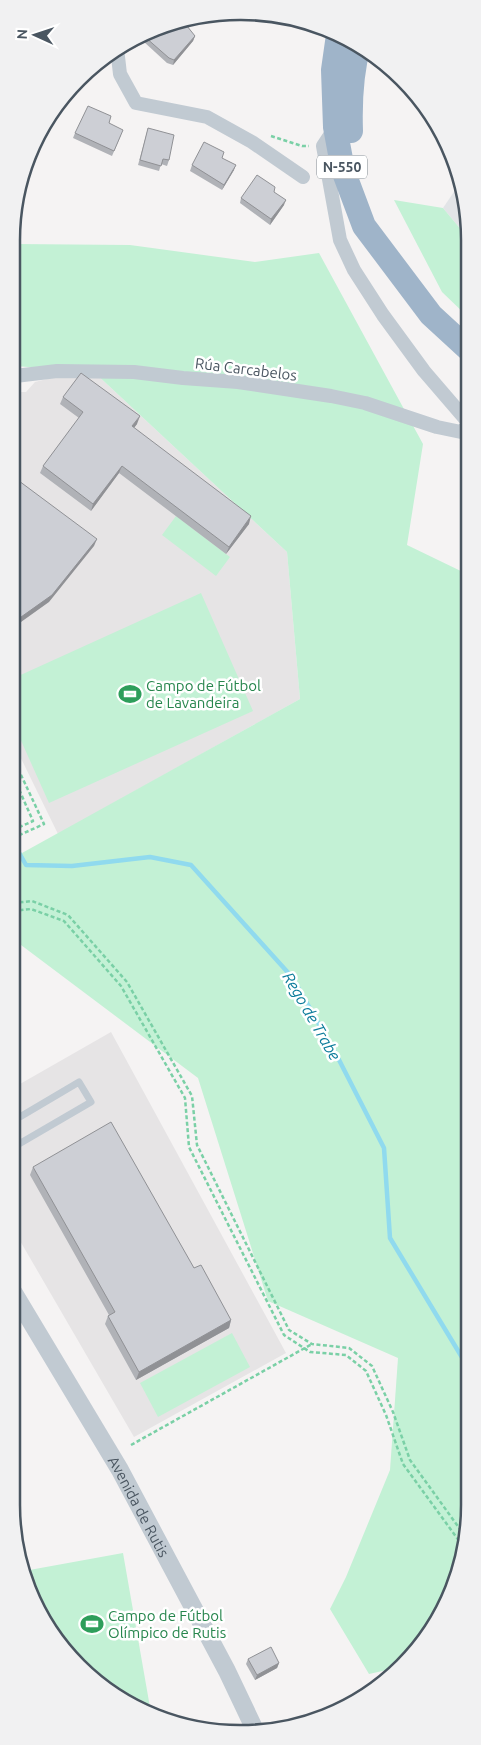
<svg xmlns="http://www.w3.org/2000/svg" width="481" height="1745" font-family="Ubuntu,sans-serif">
  <rect width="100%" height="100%" fill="#f5f3f3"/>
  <path fill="#e6e4e5" d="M78 371 94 372 287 552 300 699 58 834 14 744 15 392H26L35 382Z
    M111 1032 286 1353 134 1437 12 1227 13 1088Z"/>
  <path fill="#e2e4e7" d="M460 183 468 211V238L443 208Z"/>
  <path fill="#c3f1d5" d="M394 200 443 208 468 238V317L442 292Z
    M15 244 130 245 255 262 319 253 423 444 407 545 467 574 465 1549 439 1619 396 1668 369 1674 330 1609 346 1577 390 1470 398 1358 268 1301 198 1078 13 939V858L300 699 287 552 94 372 15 366Z
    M176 516 230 557 216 576 162 535Z
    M201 593 253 711 49 803 14 725V678Z
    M232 1333 250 1367 158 1417 140 1383Z
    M123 1553 151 1713 139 1710 68 1656 29 1592 24 1571Z"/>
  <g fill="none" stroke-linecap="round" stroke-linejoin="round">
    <path stroke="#90daee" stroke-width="4.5" d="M13 842 26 865 72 866 150 857 191 865 292 977 336 1054 384 1148 390 1238 466 1364"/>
    <path stroke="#7ad0a6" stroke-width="2.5" stroke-dasharray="4 2.5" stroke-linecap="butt" d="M271 136 302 146H309
      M13 830 33 821 14 778
      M13 838 44 824 14 760
      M13 903 32 901 68 915 127 982 192 1096 197 1145 289 1330 312 1344 349 1348 372 1366 393 1412 410 1460 465 1536
      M13 911 31 909 64 921 121 986 185 1098 189 1147 284 1335 310 1352 346 1355 366 1371 386 1415 403 1464 465 1549
      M131 1445 312 1344"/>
    <path stroke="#c1cad2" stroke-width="7" d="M12 1148 91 1102 79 1082 13 1121"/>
    <path stroke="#c1cad2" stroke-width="14" d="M117 48 120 74 136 103 207 117 252 142 303 177
      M335 128 323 146 340 240 354 270 383 315 424 371 467 421
      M15 376 57 371 134 372 183 378 238 382 331 396 365 403 437 427 461 432 467 427"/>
    <path stroke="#c1cad2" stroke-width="18" id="s1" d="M12 1290 120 1470 227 1671 255 1730"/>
    <path stroke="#9fb4c9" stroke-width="24" d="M338 35 333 70 335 127 343 170 364 226 431 315 468 349
      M351 131C350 101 351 74 359 45"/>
  </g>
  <path fill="#b0b2b7" d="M173 25 175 27 195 36 193 41 173 65 167 63 143 41 144 37Z
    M74 89V95L55 117 50 114Z
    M109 123 121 135 112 156 73 138 75 133Z
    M148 128 169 160 167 166 161 164 159 171 138 165Z
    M222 158 234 170 222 190 190 171 192 165Z
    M274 192 284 205 270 225 240 203 241 198Z
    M63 397 137 424 134 428 249 524 226 554 119 473 91 511 40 473 43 466 79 418 60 404Z
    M467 452V462L464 460Z
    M33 1167 194 1268 231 1320 229 1328 136 1380 105 1324 108 1316 109 1315 30 1175Z
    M248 1659 279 1663 277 1668 255 1680 246 1664Z"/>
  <path fill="#909195" d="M195 36 193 41 173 65 174 60Z
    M76 90 74 95 55 117 57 112Z
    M236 165 234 170 222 190 224 185Z
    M286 200 284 205 270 225 271 219Z
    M140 416 137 424 129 434 132 426Z
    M122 466 119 473 91 511 93 504Z
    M251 516 249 524 226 554 229 547Z
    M97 539 94 546 49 602 14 627V622Z
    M231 1320 229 1328 136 1380 139 1372Z
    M279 1663 277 1668 255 1680 257 1675Z"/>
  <path fill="#cdcfd5" stroke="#909195" d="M183 21 195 36 174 60 169 58 145 37 173 25 175 27 178 23Z
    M74 89 76 90 57 112 53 110Z
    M88 106 111 116 109 123 123 130 114 151 75 133Z
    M148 128 174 135 169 160 163 159 161 166 140 160Z
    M204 142 224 152 222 158 236 165 224 185 192 165Z
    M257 175 275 187 274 192 286 200 271 219 241 198Z
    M81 373 140 416 132 426 251 516 229 547 122 466 93 504 43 466 83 412 63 397Z
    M467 452V459L465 457Z
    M15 478 97 539 52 595 14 622Z
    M111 1122 194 1268 201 1265 231 1320 139 1372 108 1316 115 1312 33 1167Z
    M271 1647 279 1663 257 1675 248 1659Z"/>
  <defs>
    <symbol id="stadium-bare" viewBox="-9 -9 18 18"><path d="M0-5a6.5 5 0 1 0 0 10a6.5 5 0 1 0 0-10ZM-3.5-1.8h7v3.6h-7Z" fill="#2e9e5b" stroke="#fff" stroke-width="2.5" paint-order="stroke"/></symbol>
  </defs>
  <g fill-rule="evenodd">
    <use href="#stadium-bare" x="114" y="678" width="32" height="32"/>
    <use href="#stadium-bare" x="76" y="1608" width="32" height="32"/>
  </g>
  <g text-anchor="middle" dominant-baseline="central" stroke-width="5" stroke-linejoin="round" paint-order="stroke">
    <rect fill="#fff" stroke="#808990" stroke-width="1" x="317" y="155.5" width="50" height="23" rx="4"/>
    <g font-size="14" font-weight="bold" fill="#4a5661">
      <text x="342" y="167">N-550</text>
    </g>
    <g font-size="15" fill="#4a5661" stroke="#fff">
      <text transform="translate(246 369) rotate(7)">Rúa Carcabelos</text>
      <text stroke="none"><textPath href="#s1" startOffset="251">Avenida de Rutis</textPath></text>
    </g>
    <g font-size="15" fill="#27864d" stroke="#fff" text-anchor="start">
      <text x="146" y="685">Campo de Fútbol<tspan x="146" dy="17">de Lavandeira</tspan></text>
      <text x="108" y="1615">Campo de Fútbol<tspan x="108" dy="17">Olímpico de Rutis</tspan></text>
    </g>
    <g font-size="16" font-style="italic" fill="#0c7c9b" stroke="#fff">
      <text transform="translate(312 1016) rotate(60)">Rego de Trabe</text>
    </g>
  </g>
  <path d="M0 0H481V1745H0ZM240 20H241A220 220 0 0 1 461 240V1505A220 220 0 0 1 241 1725H240A220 220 0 0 1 20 1505V240A220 220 0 0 1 240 20Z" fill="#f1f1f2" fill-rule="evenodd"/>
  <path fill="none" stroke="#4a5661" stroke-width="2.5" d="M240 20H241A220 220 0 0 1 461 240V1505A220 220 0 0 1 241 1725H240A220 220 0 0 1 20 1505V240A220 220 0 0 1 240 20Z"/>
  <g transform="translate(35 35) rotate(273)" stroke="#ffffff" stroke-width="4" paint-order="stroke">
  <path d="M0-4L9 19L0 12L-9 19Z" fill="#4a5661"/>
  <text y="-8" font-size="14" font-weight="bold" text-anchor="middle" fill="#4a5661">N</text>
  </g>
</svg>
